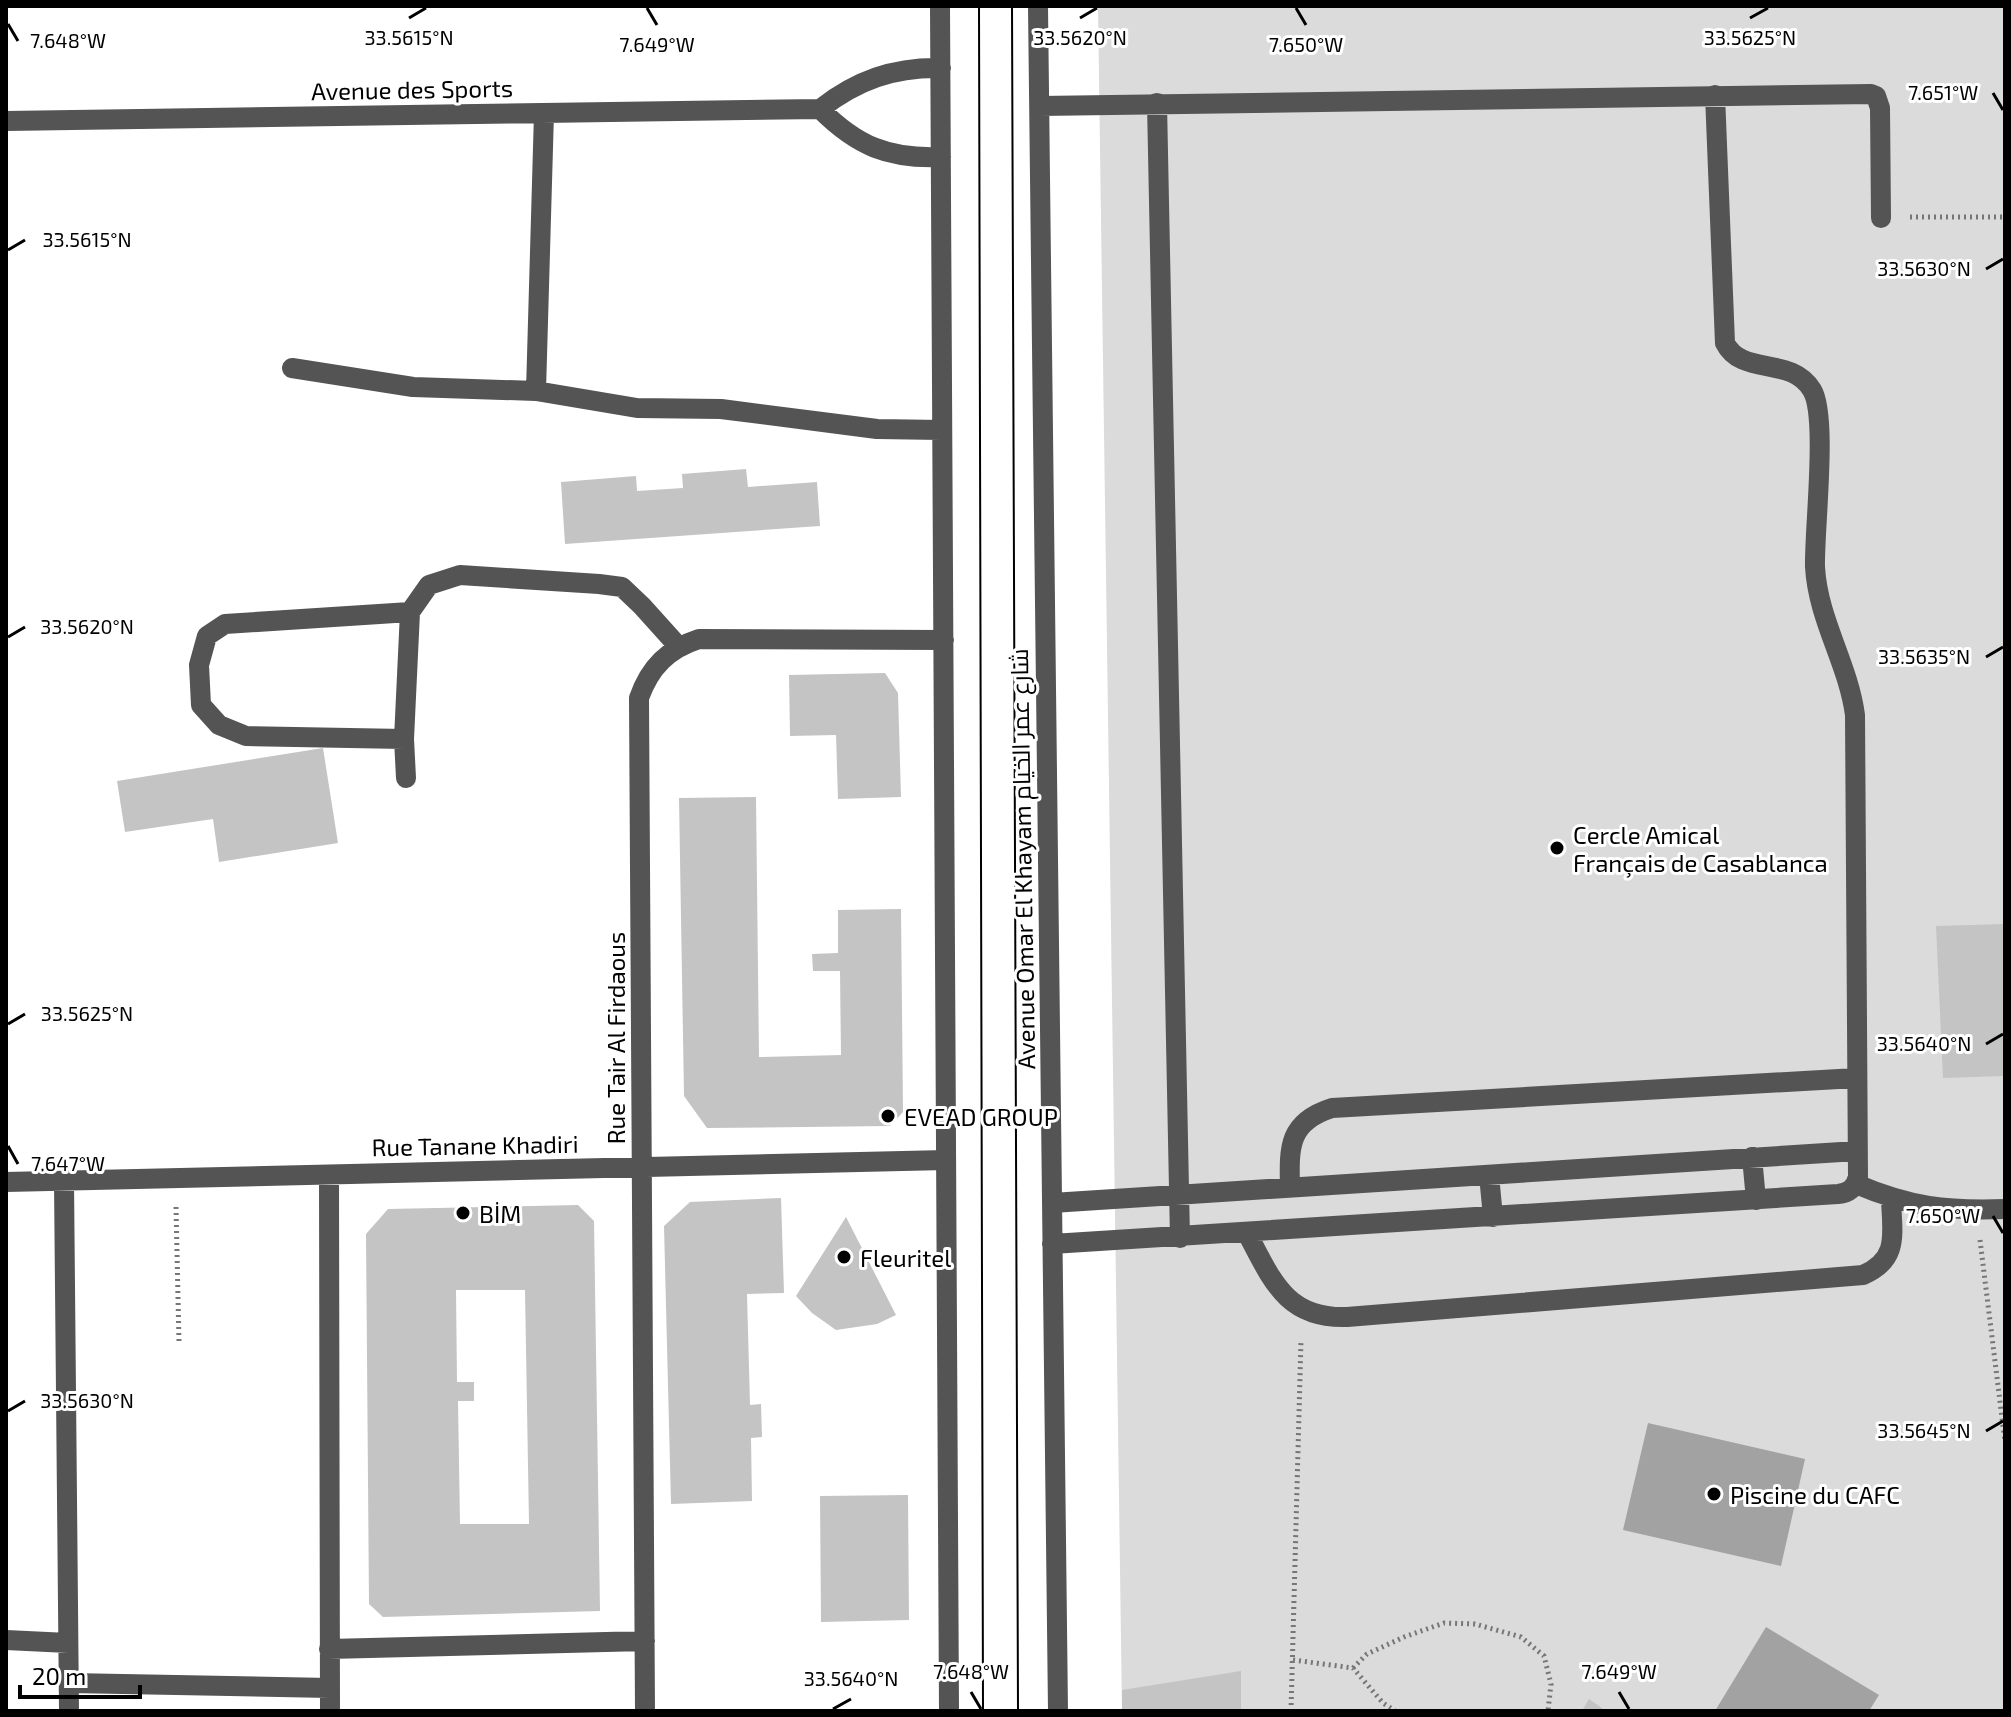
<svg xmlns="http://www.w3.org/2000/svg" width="2011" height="1717" font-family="'Exo 2',Cairo,sans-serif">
  <rect width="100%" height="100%" fill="#fff"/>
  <path fill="#dbdbdb" d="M1098 6H2005V1711H1122Z"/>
  <path fill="#a2a2a2" d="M1648 1423 1805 1459 1781 1566 1623 1530Z
    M1766 1627 1879 1695 1869 1711H1715Z"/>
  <path fill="#c4c4c4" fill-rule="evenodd" d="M746 469 748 487 817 482 820 526 565 544 561 482 636 476 637 491 683 488 682 474Z
    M885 673 898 693 901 797 838 799 836 735 790 736 789 675Z
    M323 748 338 843 219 862 213 819 125 832 117 781Z
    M756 797 759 1057 841 1055 840 971H813L812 954 838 953V910L901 909 903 1112 890 1126 707 1128 684 1096 679 798Z
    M2005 924V1076L1943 1078 1936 926Z
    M781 1198 784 1293 747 1294 750 1405 761 1404 762 1437 751 1438 752 1501 671 1504 664 1226 690 1202Z
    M578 1205 594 1221 600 1611 383 1617 369 1604 366 1234 388 1209ZM456 1290H525L529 1524H460L458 1401H474V1382H457Z
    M846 1217 896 1315 877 1324 836 1330 812 1313 796 1296Z
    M908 1495 909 1620 821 1622 820 1496Z
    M1241 1671V1711H1122V1690Z
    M1589 1699 1606 1711H1582Z"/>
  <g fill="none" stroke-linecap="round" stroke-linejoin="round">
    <path stroke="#767676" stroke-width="5" stroke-dasharray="2 4" stroke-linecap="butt" d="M1910 217H2005
      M176 1207 179 1342
      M1980 1240 2005 1442
      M1293 1660 1353 1668 1383 1703 1395 1711
      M1353 1668 1367 1654 1404 1637 1444 1623 1475 1624 1521 1637 1544 1656 1551 1684 1548 1711
      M1291 1711 1301 1340"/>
    <path stroke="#545454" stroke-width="20" d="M940 6 949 1711
      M1038 6 1058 1711
      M1157 103 1180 1238
      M1040 106 1871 94 1876 96 1880 108 1881 218
      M820 109C857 146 888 159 941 157
      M6 121 820 109C857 80 894 67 941 68
      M292 368 413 387 536 391 637 408 721 409 877 429 941 430
      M536 391 544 113
      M404 739 246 736 219 725 201 705 199 665 207 636 225 624 410 612
      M406 778 404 739 410 612 429 585 460 575 599 584 622 587 642 606 678 646
      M1752 1157 1756 1200
      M329 1175 330 1711
      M1489 1175 1493 1217
      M64 1181 69 1711
      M6 1182 946 1160
      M1856 1184C1910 1207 1946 1211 2005 1209
      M1290 1188C1289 1147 1288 1122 1332 1108L1856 1078
      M1052 1203 1857 1151
      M1247 1233C1272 1280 1286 1319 1347 1317L1863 1275C1900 1259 1892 1233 1891 1199
      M1052 1244 1838 1194C1849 1193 1855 1188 1858 1177L1855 715C1848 663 1818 620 1815 567 1814 530 1828 416 1812 390 1791 355 1742 377 1725 343L1715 95
      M6 1640 68 1643
      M329 1649 645 1641
      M69 1683 330 1688
      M645 1711 639 698C650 667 668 649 699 639L944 640"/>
    <path stroke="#000" stroke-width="2" d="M979 6 983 1711
      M1012 6 1018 1711"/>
  </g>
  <path fill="none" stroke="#000" stroke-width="3" d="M647 8 657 25M1296 8 1306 25M409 18 426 8M1080 18 1097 8M1750 18 1768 8M8 24 18 41M1993 93 2003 110M8 250 25 240M1986 269 2003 259M8 637 25 627M1986 657 2003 647M8 1024 25 1014M1986 1044 2003 1034M8 1146 18 1164M1993 1216 2003 1233M8 1411 25 1401M1986 1431 2003 1421M971 1692 981 1709M1619 1692 1629 1709M833 1709 851 1699"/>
  <g fill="#000" stroke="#fff" stroke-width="3">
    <circle cx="1557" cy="848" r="8"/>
    <circle cx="888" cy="1116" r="8"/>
    <circle cx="463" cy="1213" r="8"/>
    <circle cx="844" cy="1257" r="8"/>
    <circle cx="1714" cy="1494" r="8"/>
  </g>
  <g text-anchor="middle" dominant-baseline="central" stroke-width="6" stroke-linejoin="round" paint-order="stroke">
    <g font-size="24" fill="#000" stroke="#fff">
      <text transform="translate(412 89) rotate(-1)">Avenue des Sports</text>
      <text transform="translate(1022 859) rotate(-91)">Avenue Omar El Khayam شارع عمر الخيام</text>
      <text transform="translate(615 1038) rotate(-90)">Rue Tair Al Firdaous</text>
      <text transform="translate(475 1145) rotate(-1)">Rue Tanane Khadiri</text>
    </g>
    <g font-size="24" fill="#000" stroke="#fff" text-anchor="start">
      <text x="1573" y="834">Cercle Amical<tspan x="1573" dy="28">Français de Casablanca</tspan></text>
      <text x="904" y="1116">EVEAD GROUP</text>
      <text x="479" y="1213">BİM</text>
      <text x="860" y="1257">Fleuritel</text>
      <text x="1730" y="1494">Piscine du CAFC</text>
    </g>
  </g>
  <g font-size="20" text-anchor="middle" fill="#000" stroke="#fff" stroke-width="6" stroke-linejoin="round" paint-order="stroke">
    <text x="409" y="45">33.5615°N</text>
    <text x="1080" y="45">33.5620°N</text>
    <text x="1750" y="45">33.5625°N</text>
    <text x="68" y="48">7.648°W</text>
    <text x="657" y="52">7.649°W</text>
    <text x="1306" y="52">7.650°W</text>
    <text x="1943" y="100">7.651°W</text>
    <text x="87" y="247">33.5615°N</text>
    <text x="1924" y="276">33.5630°N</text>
    <text x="87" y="634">33.5620°N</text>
    <text x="1924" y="664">33.5635°N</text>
    <text x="87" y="1021">33.5625°N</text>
    <text x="1924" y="1051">33.5640°N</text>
    <text x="68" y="1171">7.647°W</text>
    <text x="1943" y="1223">7.650°W</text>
    <text x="87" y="1408">33.5630°N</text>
    <text x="1924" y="1438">33.5645°N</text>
    <text x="971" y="1679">7.648°W</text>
    <text x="1619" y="1679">7.649°W</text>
    <text x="851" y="1686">33.5640°N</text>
  </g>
  <rect width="2011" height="1717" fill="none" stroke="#000000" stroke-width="16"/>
  <path d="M20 1685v12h120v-12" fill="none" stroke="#000000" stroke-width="4"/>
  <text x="32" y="1685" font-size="24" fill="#000000" stroke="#ffffff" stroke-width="6" paint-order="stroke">20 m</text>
</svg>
